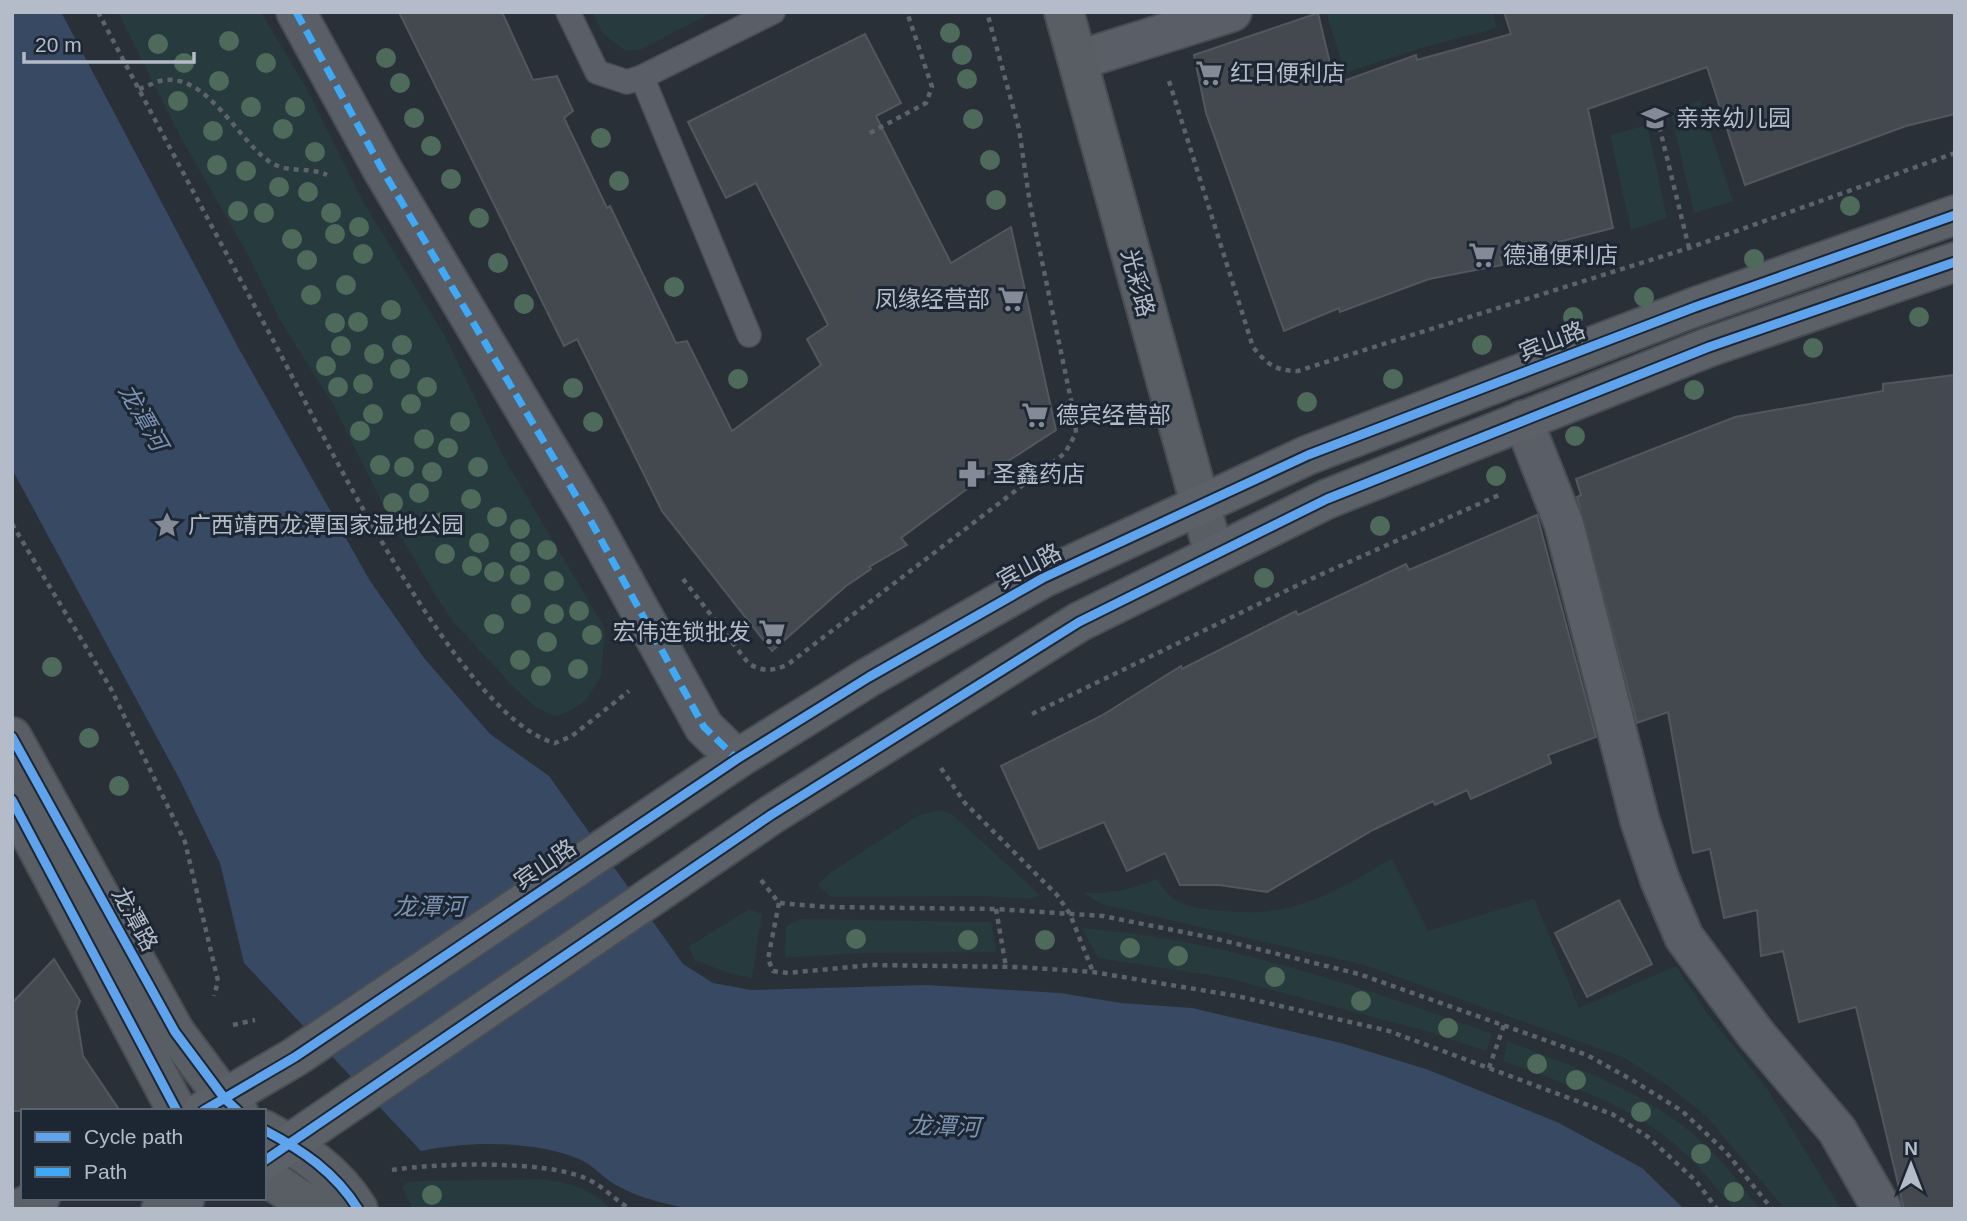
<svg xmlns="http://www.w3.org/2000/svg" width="1967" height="1221" font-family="Arial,'Noto Sans SC',sans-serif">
  <rect width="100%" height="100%" fill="#2a3038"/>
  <path fill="#273a3e" d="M118 12H261L308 91 361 198 445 336 503 456 605 629 601 676 587 699 569 712 554 716 534 706 513 686 454 623 433 591 386 511 334 406 280 320 247 253 179 134Z
    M592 12H713L640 50 626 51 604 35Z
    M1326 12H1493L1497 28 1421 48 1345 73Z
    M1700 100 1733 201 1694 213 1671 113Z
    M1647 125 1667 218 1631 230 1610 135Z
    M940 810 952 814 1040 895 1031 899 986 896 831 897 818 885 830 873 919 815Z
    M1392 859 1428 931 1534 899 1579 1008 1676 966 1707 1013 1766 1087 1841 1209H1785L1707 1117 1671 1088 1625 1058 1364 965 1101 904 1084 893C1111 894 1132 889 1157 879 1172 904 1187 907 1215 910 1293 920 1327 895 1392 859Z
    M749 909 762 914 752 978 728 973 695 960 688 947Z
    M800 919 991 922 996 952 863 953 785 958 786 926Z
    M1082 928C1218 938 1364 987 1492 1034L1486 1051 1429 1032 1227 978 1098 958Z
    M1507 1041C1578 1069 1653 1093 1708 1148 1728 1166 1743 1189 1760 1209H1734C1712 1183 1691 1155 1663 1135 1616 1099 1557 1081 1503 1061Z
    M538 1179C567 1182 590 1187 611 1209H413L402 1188 406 1183 421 1181Z"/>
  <path fill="#384963" d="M12 12H61L239 349 370 581 424 658 490 734 549 776 683 964 713 983 751 990 926 985 1060 993 1121 1003 1192 1008 1341 1043 1426 1069 1557 1122 1642 1168 1684 1209H689C663 1203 638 1198 614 1184 602 1177 592 1164 579 1159 533 1140 468 1141 421 1151L244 963 220 863 181 782 12 469Z"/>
  <path fill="#444950" stroke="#52575f" stroke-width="2" d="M399 12H502L533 80 557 76 573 111 564 118 607 208 610 206 676 343 687 341 732 431 821 365 807 339 828 325 756 183 726 198 688 122 865 34 901 103 876 116 951 263 1011 227 1056 430 979 480 901 538 907 545 869 567 871 569 846 586 772 651 662 511 577 339 564 346Z
    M1504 12H1955V114L1906 126 1745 185 1707 67 1588 109 1613 228 1500 257 1502 265 1429 279 1340 312 1339 308 1284 331 1206 113 1194 55 1318 13 1335 84 1416 55 1417 60 1511 34Z
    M1955 375V1209H1904L1856 1007 1799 1022 1783 951 1761 956 1757 910 1724 918 1710 849 1693 853 1668 712 1637 723 1577 497 1581 495 1576 479 1735 417 1883 391V384Z
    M1537 515 1596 737 1548 755 1551 763 1471 799 1467 790 1435 805 1433 801 1373 830 1267 892 1219 885H1180L1165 853 1127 871 1104 822 1039 849 1001 766 1101 716 1181 666 1182 669 1296 611 1298 615 1406 564 1409 570Z
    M1619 900 1652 964 1587 997 1555 933Z
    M54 959 80 1001 76 1012 83 1056 120 1111H12V1003Z"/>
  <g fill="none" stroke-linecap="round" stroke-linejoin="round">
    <defs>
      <path id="lane" d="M568 12 597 72 627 82 642 77 773 12
        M642 77 749 335"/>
      <path id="street" d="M296 12 382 169 588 516 704 727 737 759
        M1079 60 1232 12
        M1523 420 1564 524 1640 821 1660 880 1684 937 1755 1033 1837 1130 1882 1209"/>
      <path id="secondary" d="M1064 12 1214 554
        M12 737 175 1032 225 1099 238 1111
        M12 800 177 1111
        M264 1130C302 1150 335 1172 358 1209
        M264 1175 314 1209"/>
      <path id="primary" d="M203 1111 295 1057 737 759 869 677 1043 578 1308 455 1695 307 1955 215
        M264 1161 771 815 1079 622 1327 499 1709 347 1955 262
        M20 1209 40 1198
        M161 1209 185 1198"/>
    </defs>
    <use href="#lane" stroke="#484c53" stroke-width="26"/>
    <use href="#street" stroke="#484c53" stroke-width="42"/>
    <use href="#secondary" stroke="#484c53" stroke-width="42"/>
    <use href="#primary" stroke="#484c55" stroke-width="42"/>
    <path stroke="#5d636a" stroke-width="4.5" stroke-dasharray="5 5" stroke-linecap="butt" d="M98 12C156 122 214 231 273 340 320 428 460 719 555 743L572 736 629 691
      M1169 81 1253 347C1267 364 1275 371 1298 371L1689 248 1955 153
      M139 89C146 87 153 83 160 81 206 70 238 141 270 162 288 174 308 166 327 175
      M1657 117 1689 248
      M870 133 926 103 932 87 907 12
      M12 524 110 687 185 842 218 981 214 996
      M683 579 749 664C764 672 772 671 787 665L1065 453 1076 433 1075 419 1030 204 1019 129 987 12
      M1032 714 1302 583 1499 495
      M941 768 965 803 1057 895 1070 914 1093 972
      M761 880 779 903 827 907 996 909 1103 916 1213 938 1359 974 1587 1055 1632 1080 1682 1111 1726 1152 1772 1209
      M779 903 768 959 773 971 788 973 871 965 1018 967 1093 972 1237 996 1389 1031 1612 1114 1648 1137 1696 1181 1717 1209
      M996 909 1006 967
      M233 1025 255 1020
      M1489 1068 1504 1025
      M392 1170C438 1163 543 1160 585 1178 602 1185 614 1199 630 1209"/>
    <use href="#lane" stroke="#5a5e66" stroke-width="23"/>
    <use href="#street" stroke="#5a5e66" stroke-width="38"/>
    <use href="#secondary" stroke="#595d64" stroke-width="38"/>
    <use href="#primary" stroke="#5c6168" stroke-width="38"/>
    <path stroke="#3fa9f5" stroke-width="7" stroke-dasharray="14 7" stroke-linecap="butt" d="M296 12 382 169 588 516 704 727 737 759"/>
    <defs>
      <path id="cycleway" d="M12 737 175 1032 225 1099 238 1111
        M12 800 177 1111
        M203 1111 295 1057 737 759 869 677 1043 578 1308 455 1695 307 1955 215
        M264 1130C302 1150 335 1172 358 1209
        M264 1161 771 815 1079 622 1327 499 1709 347 1955 262"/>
    </defs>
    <use href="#cycleway" stroke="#1d2633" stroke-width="13"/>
    <use href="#cycleway" stroke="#60a3ed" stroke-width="9"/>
  </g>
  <g fill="#4e6a5a">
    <circle cx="950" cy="33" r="10"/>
    <circle cx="229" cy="41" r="10"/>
    <circle cx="158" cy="44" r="10"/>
    <circle cx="962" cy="55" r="10"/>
    <circle cx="386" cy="58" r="10"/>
    <circle cx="184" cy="63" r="10"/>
    <circle cx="266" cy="63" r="10"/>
    <circle cx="967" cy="79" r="10"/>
    <circle cx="219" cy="81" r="10"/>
    <circle cx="400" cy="83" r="10"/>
    <circle cx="178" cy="101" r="10"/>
    <circle cx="251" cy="107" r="10"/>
    <circle cx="295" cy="107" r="10"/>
    <circle cx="414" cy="118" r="10"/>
    <circle cx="973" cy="119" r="10"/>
    <circle cx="283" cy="129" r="10"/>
    <circle cx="213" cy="131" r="10"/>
    <circle cx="601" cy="138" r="10"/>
    <circle cx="431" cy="146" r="10"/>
    <circle cx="315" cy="152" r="10"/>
    <circle cx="990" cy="160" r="10"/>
    <circle cx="217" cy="165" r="10"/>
    <circle cx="246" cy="171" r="10"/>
    <circle cx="451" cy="179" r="10"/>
    <circle cx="619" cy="181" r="10"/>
    <circle cx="279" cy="187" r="10"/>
    <circle cx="308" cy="192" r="10"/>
    <circle cx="996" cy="200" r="10"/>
    <circle cx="1850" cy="206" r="10"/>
    <circle cx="238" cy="211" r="10"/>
    <circle cx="264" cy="213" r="10"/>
    <circle cx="331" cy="213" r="10"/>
    <circle cx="479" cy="218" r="10"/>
    <circle cx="359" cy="227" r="10"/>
    <circle cx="335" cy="234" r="10"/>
    <circle cx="292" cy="239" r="10"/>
    <circle cx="363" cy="254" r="10"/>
    <circle cx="1754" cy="259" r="10"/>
    <circle cx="307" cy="260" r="10"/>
    <circle cx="498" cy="263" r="10"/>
    <circle cx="346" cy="285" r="10"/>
    <circle cx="674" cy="287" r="10"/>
    <circle cx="311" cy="295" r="10"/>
    <circle cx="1644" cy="297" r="10"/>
    <circle cx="524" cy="304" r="10"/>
    <circle cx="391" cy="310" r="10"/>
    <circle cx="1573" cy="317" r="10"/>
    <circle cx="1919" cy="317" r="10"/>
    <circle cx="358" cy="322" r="10"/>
    <circle cx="335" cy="323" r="10"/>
    <circle cx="402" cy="345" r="10"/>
    <circle cx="1482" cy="345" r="10"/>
    <circle cx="341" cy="346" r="10"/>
    <circle cx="1813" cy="348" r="10"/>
    <circle cx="374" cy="354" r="10"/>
    <circle cx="326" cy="366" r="10"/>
    <circle cx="400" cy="369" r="10"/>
    <circle cx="738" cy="379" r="10"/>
    <circle cx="1393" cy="379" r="10"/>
    <circle cx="363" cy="384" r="10"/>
    <circle cx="338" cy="387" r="10"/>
    <circle cx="427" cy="387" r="10"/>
    <circle cx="573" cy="388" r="10"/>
    <circle cx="1694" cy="390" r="10"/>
    <circle cx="1307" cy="402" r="10"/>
    <circle cx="411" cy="404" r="10"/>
    <circle cx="373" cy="414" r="10"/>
    <circle cx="460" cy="422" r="10"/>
    <circle cx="593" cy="422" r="10"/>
    <circle cx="360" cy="431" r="10"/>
    <circle cx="1575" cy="436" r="10"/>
    <circle cx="424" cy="439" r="10"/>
    <circle cx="448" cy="448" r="10"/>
    <circle cx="380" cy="465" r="10"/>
    <circle cx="404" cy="467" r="10"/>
    <circle cx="478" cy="467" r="10"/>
    <circle cx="432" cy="472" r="10"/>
    <circle cx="1496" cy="476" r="10"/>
    <circle cx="419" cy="493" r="10"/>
    <circle cx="471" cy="499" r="10"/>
    <circle cx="393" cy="503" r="10"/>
    <circle cx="497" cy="517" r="10"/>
    <circle cx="442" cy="522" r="10"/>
    <circle cx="409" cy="526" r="10"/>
    <circle cx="1380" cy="526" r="10"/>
    <circle cx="520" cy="529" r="10"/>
    <circle cx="479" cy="543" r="10"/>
    <circle cx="547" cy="550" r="10"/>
    <circle cx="520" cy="552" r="10"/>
    <circle cx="445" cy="554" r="10"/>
    <circle cx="472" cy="566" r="10"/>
    <circle cx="494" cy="572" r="10"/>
    <circle cx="520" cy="575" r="10"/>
    <circle cx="1264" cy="578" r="10"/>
    <circle cx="554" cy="581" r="10"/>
    <circle cx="521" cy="604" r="10"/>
    <circle cx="579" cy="611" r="10"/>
    <circle cx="554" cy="614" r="10"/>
    <circle cx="494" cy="624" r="10"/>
    <circle cx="592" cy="635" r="10"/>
    <circle cx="547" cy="642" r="10"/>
    <circle cx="520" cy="660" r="10"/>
    <circle cx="52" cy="667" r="10"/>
    <circle cx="578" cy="669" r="10"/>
    <circle cx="541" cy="676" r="10"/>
    <circle cx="89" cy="738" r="10"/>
    <circle cx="119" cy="786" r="10"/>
    <circle cx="856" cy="939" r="10"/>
    <circle cx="968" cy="940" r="10"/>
    <circle cx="1045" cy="940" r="10"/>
    <circle cx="1130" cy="948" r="10"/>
    <circle cx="1178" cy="956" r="10"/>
    <circle cx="1275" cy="977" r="10"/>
    <circle cx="1361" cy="1001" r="10"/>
    <circle cx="1448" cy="1028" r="10"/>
    <circle cx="1537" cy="1064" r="10"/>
    <circle cx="1576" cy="1080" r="10"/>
    <circle cx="1641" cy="1112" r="10"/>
    <circle cx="1701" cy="1154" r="10"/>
    <circle cx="1734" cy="1192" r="10"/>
    <circle cx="432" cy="1195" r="10"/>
  </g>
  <defs>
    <symbol id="supermarket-bare" viewBox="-9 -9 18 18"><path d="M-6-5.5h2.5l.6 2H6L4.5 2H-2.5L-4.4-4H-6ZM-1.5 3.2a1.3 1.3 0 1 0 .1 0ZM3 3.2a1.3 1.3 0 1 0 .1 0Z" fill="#848b96" stroke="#1d2633" stroke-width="2.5" paint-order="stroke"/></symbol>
    <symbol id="school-bare" viewBox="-9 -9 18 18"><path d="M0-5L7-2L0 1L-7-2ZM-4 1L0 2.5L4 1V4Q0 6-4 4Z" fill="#848b96" stroke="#1d2633" stroke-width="2.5" paint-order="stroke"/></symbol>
    <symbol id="pharmacy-bare" viewBox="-9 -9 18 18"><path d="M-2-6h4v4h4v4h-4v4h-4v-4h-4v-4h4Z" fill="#848b96" stroke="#1d2633" stroke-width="2.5" paint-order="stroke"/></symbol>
    <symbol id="sight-bare" viewBox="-9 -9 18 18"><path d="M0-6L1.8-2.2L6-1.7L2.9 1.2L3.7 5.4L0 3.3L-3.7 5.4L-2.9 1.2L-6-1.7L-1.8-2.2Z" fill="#848b96" stroke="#1d2633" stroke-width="2.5" paint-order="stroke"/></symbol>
  </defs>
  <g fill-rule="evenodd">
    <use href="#supermarket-bare" x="1190" y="54" width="38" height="38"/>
    <use href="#school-bare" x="1636" y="99" width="38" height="38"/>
    <use href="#supermarket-bare" x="1463" y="236" width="38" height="38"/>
    <use href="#supermarket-bare" x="992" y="280" width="38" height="38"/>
    <use href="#supermarket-bare" x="1016" y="396" width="38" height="38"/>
    <use href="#pharmacy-bare" x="953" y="455" width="38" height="38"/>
    <use href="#sight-bare" x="148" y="506" width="38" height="38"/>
    <use href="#supermarket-bare" x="753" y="613" width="38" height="38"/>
  </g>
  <g text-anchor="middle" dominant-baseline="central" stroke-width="6" stroke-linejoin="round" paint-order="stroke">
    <g font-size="23" fill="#b4bcc9" stroke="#1d2633" text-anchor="start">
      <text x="1230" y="73">红日便利店</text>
      <text x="1676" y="118">亲亲幼儿园</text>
      <text x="1503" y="255">德通便利店</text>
      <text x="990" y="299" text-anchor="end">凤缘经营部</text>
      <text x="1056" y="415">德宾经营部</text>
      <text x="993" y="474">圣鑫药店</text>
      <text x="188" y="525">广西靖西龙潭国家湿地公园</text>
      <text x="751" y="632" text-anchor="end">宏伟连锁批发</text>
    </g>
    <g font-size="23" fill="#b4bcc9" stroke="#1d2633">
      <text transform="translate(1138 283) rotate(75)">光彩路</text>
      <text transform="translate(1552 341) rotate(-21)">宾山路</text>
      <text transform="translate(1029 566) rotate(-28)">宾山路</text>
      <text transform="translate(545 864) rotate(-34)">宾山路</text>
      <text transform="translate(135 919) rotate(61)">龙潭路</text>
    </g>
    <g font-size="24" font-style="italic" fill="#7c92b1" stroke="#1d2633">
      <text transform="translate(143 417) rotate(60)">龙潭河</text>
      <text x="429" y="906">龙潭河</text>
      <text transform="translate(944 1126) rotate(2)">龙潭河</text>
    </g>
  </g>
  <rect width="1967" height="1221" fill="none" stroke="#b4bcc9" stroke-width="28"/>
  <rect x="21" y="1109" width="245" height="91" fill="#1d2633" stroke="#59626f" stroke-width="2"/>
  <rect x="35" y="1132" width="35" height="10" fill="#60a3ed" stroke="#59626f" stroke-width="2"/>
  <text x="84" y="1144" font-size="21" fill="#b4bcc9">Cycle path</text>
  <rect x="35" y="1167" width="35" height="10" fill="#3fa9f5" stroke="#59626f" stroke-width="2"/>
  <text x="84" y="1179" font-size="21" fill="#b4bcc9">Path</text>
  <g transform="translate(1911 1165)" stroke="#1d2633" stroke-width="5" paint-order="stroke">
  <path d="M0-5L12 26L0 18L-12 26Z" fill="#b4bcc9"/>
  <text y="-10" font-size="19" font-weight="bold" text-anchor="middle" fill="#b4bcc9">N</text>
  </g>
  <path d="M24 52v10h170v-10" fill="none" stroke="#b4bcc9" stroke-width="3.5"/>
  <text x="35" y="52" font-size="21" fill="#b4bcc9" stroke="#1d2633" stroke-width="5" paint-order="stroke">20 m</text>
</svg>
